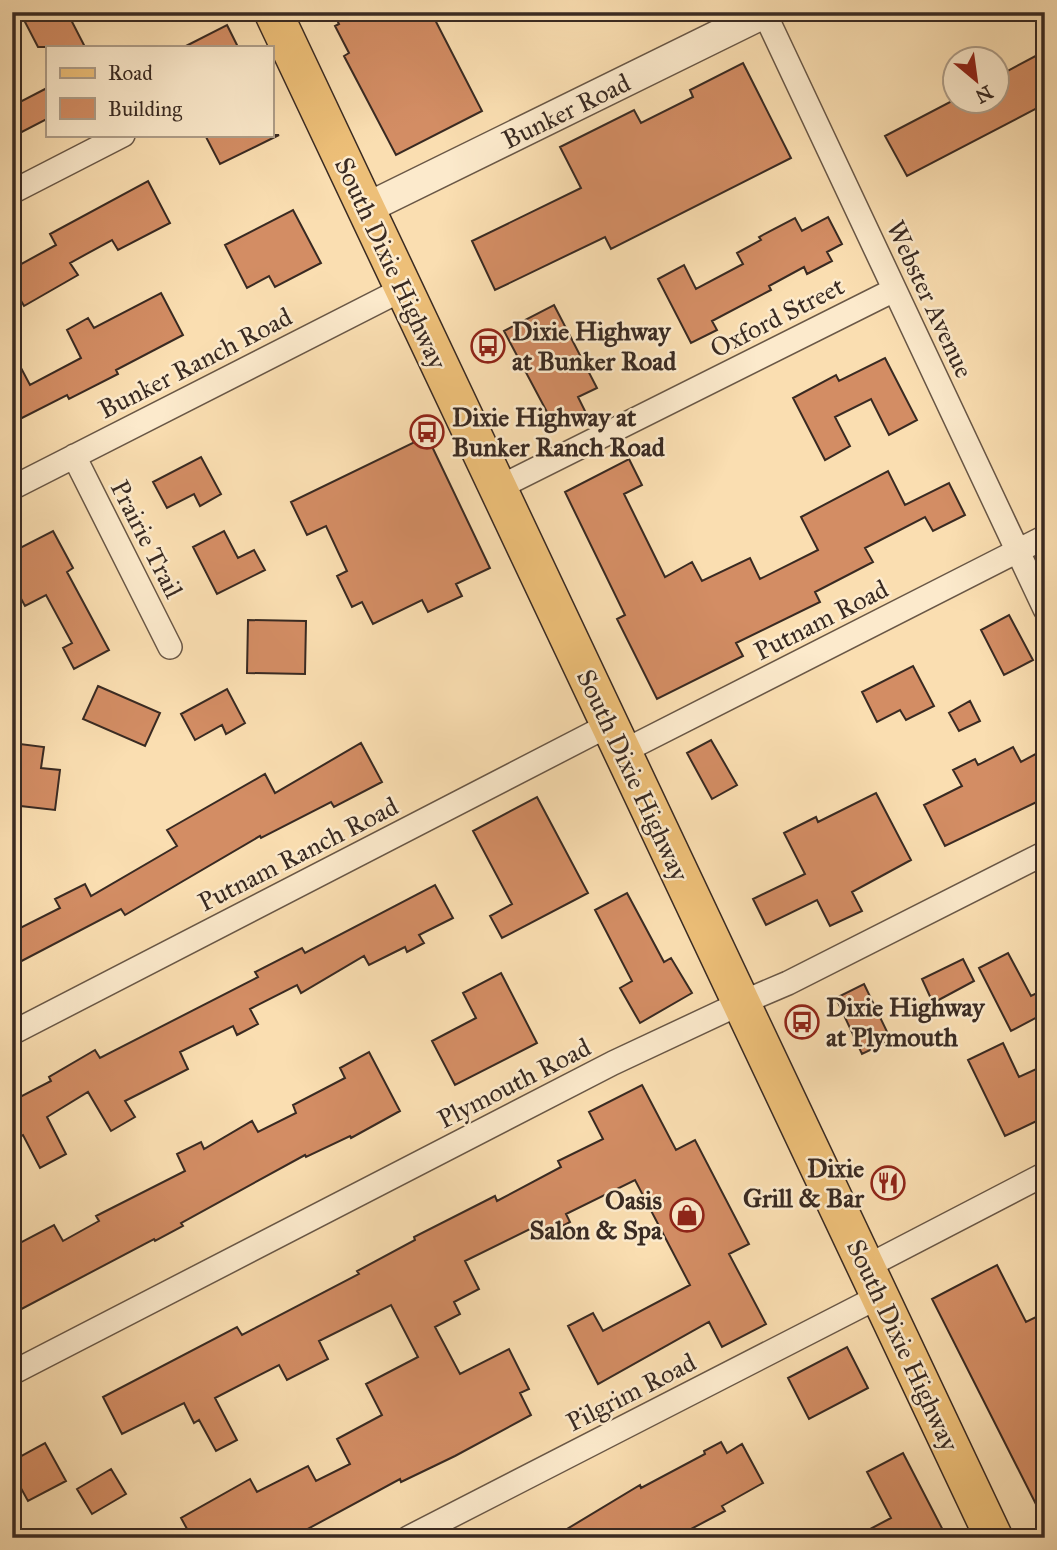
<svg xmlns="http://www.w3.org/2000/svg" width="1057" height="1550" font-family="'IM FELL Great Primer',serif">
  <rect width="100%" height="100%" fill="#fadeb1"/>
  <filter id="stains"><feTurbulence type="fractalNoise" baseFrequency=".00286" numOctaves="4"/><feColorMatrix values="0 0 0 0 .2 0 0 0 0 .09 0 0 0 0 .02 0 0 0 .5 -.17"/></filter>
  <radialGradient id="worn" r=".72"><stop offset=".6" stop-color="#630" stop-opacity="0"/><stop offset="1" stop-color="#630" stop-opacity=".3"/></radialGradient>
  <path fill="#d38d64" stroke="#392a22" stroke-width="2" d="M44 12H67L85 47H38L25 22Z
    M333 12H431L482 111 396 155 344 56 349 53 335 26 339 24Z
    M227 25 238 47H184Z
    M1045 51V104L907 176 885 136 950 102H998V76Z
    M743 63 791 158 611 249 605 237 495 290 472 241 581 188 560 147 634 110 641 123 693 97 690 90Z
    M47 88V119L12 137V106Z
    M205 135H279L220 164Z
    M148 181 170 223 118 250 112 240 70 263 78 275 24 306 12 285V269L56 245 50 234Z
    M293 210 321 263 275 287 269 276 247 288 225 245Z
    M828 217 842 244 827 252 832 261 807 274 804 267 769 286 771 290 712 321 717 330 691 343 658 279 684 265 696 289 743 264 737 253 761 240 759 237 795 218 802 231Z
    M161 293 183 335 116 370 118 374 69 399 67 395 12 423V351L30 385 81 358 67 330 88 318 94 328Z
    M554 305 597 388 578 397 586 413 556 429 504 331Z
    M885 358 917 420 889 435 871 399 835 417 850 446 825 460 793 398 836 375 839 381Z
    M427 436 490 568 456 584 462 596 428 612 422 600 373 624 362 602 352 607 337 576 347 571 326 526 307 535 291 502Z
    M201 457 221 494 200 506 194 494 167 508 153 482Z
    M629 459 642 485 624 494 665 577 692 562 702 581 750 558 760 579 818 550 801 517 888 471 905 505 949 483 965 515 933 531 925 517 865 548 873 562 815 592 820 602 736 643 743 656 657 699 617 619 625 615 565 492Z
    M53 531 73 568 67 572 109 650 74 669 63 648 72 643 46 595 25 606 12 582V552Z
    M224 531 238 558 254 550 265 570 217 594 193 547Z
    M1009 615 1033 660 1004 675 981 630Z
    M248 620 306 621 305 674 247 673Z
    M913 666 934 706 906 720 900 710 877 722 862 692Z
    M98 686 160 713 145 746 83 719Z
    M227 689 245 723 226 734 222 725 195 740 181 714Z
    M970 701 980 721 959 731 949 713Z
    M711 740 737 785 712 799 687 753Z
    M12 743 44 747 41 768 60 770 55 810 12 805Z
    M361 743 382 782 334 807 331 802 261 838 260 836 125 915 121 909 12 966V932L60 908 55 899 85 884 91 896 177 846 167 830 265 774 275 793Z
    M1013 747 1021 762 1045 749V798L945 846 924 805 962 786 953 770 975 759 978 765Z
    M876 793 911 860 852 892 862 911 830 926 817 900 766 925 753 899 805 874 784 833 816 817 818 822Z
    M537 797 588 893 502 938 490 916 512 904 473 831Z
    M435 885 453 918 419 935 424 943 407 952 405 947 369 965 364 956 301 993 297 985 250 1009 258 1024 237 1035 233 1026 180 1052 188 1069 125 1101 135 1117 111 1131 88 1092 47 1117 66 1154 40 1168 23 1135 12 1141V1101L51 1081 49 1077 95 1050 100 1058 258 977 255 972 302 948 305 953Z
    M627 893 664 962 671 958 692 993 640 1023 620 988 632 981 595 910Z
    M1008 953 1031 996 1045 989V1013L1011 1031 979 968Z
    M963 959 974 981 933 1003 922 979Z
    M501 973 537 1043 455 1085 432 1041 476 1018 463 993Z
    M864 984 891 1040 862 1054 836 998Z
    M1003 1043 1019 1077 1045 1065V1117L1005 1136 968 1060Z
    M369 1052 400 1111 351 1138 350 1136 306 1157 305 1155 181 1223 183 1226 155 1241 154 1239 12 1314V1247L54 1225 63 1241 99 1221 96 1216 185 1171 177 1154 201 1142 204 1149 252 1121 258 1132 296 1113 293 1105 345 1078 340 1068Z
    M642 1085 676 1150 695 1140 749 1244 729 1254 766 1324 722 1347 709 1322 598 1384 568 1326 593 1313 603 1331 690 1285 635 1180 566 1214 570 1222 546 1235 540 1224 465 1261 479 1289 454 1302 460 1314 435 1327 460 1374 509 1349 529 1389 520 1393 531 1415 455 1456 401 1482 400 1479 291 1538H192L181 1518 250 1479 257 1492 308 1466 316 1481 350 1464 337 1439 382 1415 366 1384 418 1357 391 1305 319 1341 328 1359 287 1380 279 1365 215 1398 237 1440 216 1451 199 1420 194 1423 184 1403 122 1434 103 1397 237 1327 242 1335 359 1274 357 1271 415 1240 414 1237 495 1196 497 1201 561 1167 558 1161 603 1139 589 1112Z
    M997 1265 1026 1322 1038 1316 1045 1330V1522L932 1299Z
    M847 1347 868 1388 809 1419 788 1378Z
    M721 1442 727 1453 742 1444 763 1483 722 1506 725 1511 674 1538H552L640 1485 641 1488 705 1454 704 1451Z
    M45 1443 66 1481 28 1501 12 1472V1461Z
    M903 1453 947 1538H853L891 1518 867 1472Z
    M111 1469 126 1494 92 1514 77 1489Z"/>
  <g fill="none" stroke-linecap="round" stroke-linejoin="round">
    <defs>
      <path id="minor" d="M764 12 1045 609
        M12 192 123 135
        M74 456 170 647
        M12 488 403 289
        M498 488 894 290
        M622 752 1045 537
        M12 1033 609 725
        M866 1267 1045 1174
        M12 1373 613 1063 741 1003 788 983 1045 853
        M408 1538 880 1296"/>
      <path id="tertiary" d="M365 209 766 12"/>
      <path id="primary" d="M273 12 994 1538"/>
    </defs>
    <use href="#minor" stroke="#695746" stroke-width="26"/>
    <use href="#tertiary" stroke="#695746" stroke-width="33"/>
    <use href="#primary" stroke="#392a22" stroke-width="40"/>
    <use href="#minor" stroke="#fceacc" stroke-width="23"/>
    <use href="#tertiary" stroke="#fceacc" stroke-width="30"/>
    <use href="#primary" stroke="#edbf78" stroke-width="37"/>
  </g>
  <defs>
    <symbol id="bus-ring" viewBox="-11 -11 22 22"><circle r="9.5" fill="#fceacc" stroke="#8f2418" stroke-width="1.5"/><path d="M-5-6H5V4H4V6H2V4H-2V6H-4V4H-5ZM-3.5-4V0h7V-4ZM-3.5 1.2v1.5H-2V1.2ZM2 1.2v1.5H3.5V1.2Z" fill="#8f2418"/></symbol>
    <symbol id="restaurant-ring" viewBox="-11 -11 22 22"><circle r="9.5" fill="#fceacc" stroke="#8f2418" stroke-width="1.5"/><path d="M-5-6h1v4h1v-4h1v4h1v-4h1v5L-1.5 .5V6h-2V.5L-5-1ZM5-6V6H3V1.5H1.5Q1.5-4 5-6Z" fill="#8f2418"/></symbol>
    <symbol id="shop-ring" viewBox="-11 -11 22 22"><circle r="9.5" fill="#fceacc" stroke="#8f2418" stroke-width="1.5"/><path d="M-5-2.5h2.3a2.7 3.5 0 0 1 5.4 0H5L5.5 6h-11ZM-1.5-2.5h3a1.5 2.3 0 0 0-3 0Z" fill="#8f2418"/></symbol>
  </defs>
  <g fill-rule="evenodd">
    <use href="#bus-ring" x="469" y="327" width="38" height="38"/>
    <use href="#bus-ring" x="408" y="413" width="38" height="38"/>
    <use href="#bus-ring" x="783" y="1003" width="38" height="38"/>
    <use href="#restaurant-ring" x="869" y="1164" width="38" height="38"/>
    <use href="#shop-ring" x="668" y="1196" width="38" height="38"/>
  </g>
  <g text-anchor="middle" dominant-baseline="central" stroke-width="5" stroke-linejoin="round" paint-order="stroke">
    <g font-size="26" fill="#392a22" stroke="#fceacc">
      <text transform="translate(566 111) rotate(-26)">Bunker Road</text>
      <text transform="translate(391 263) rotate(65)">South Dixie Highway</text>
      <text transform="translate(930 299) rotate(65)">Webster Avenue</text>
      <text transform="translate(777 317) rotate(-27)">Oxford Street</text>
      <text transform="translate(195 363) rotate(-27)">Bunker Ranch Road</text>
      <text transform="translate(147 539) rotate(63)">Prairie Trail</text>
      <text transform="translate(821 620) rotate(-27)">Putnam Road</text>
      <text transform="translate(633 775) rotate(65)">South Dixie Highway</text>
      <text transform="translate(298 854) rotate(-27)">Putnam Ranch Road</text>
      <text transform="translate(514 1083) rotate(-27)">Plymouth Road</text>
      <text transform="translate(903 1345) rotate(65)">South Dixie Highway</text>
      <text transform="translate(631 1392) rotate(-27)">Pilgrim Road</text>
    </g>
    <g font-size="26" font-weight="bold" fill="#392a22" stroke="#fceacc" text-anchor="start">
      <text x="512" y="331">Dixie Highway<tspan x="512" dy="30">at Bunker Road</tspan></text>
      <text x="452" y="417">Dixie Highway at<tspan x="452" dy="30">Bunker Ranch Road</tspan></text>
      <text x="826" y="1007">Dixie Highway<tspan x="826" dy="30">at Plymouth</tspan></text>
      <text x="864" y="1168" text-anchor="end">Dixie<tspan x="864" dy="30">Grill &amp; Bar</tspan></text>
      <text x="662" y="1200" text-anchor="end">Oasis<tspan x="662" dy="30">Salon &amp; Spa</tspan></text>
    </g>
  </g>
  <rect width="1057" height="1550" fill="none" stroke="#fadeb1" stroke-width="42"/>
  <rect x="14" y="14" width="1029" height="1522" fill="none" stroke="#392a22" stroke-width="3.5"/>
  <rect x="21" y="21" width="1015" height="1508" fill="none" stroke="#392a22" stroke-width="2"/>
  <rect x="46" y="46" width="228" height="91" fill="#fceacc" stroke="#ae9d88" stroke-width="2"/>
  <rect x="60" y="68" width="35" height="10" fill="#edbf78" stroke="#ae9d88" stroke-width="2"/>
  <text x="108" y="80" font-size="21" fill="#392a22">Road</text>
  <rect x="60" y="98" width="35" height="21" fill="#d38d64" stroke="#ae9d88" stroke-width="2"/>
  <text x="108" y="116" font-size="21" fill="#392a22">Building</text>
  <g transform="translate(976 80) rotate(151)"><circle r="33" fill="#fceacc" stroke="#ae9d88" stroke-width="2"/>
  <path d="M0-5L12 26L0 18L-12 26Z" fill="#8f2418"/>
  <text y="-10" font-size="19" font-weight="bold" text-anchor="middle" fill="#392a22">N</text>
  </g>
  <rect width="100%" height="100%" filter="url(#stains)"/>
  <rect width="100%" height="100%" fill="url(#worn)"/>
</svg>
